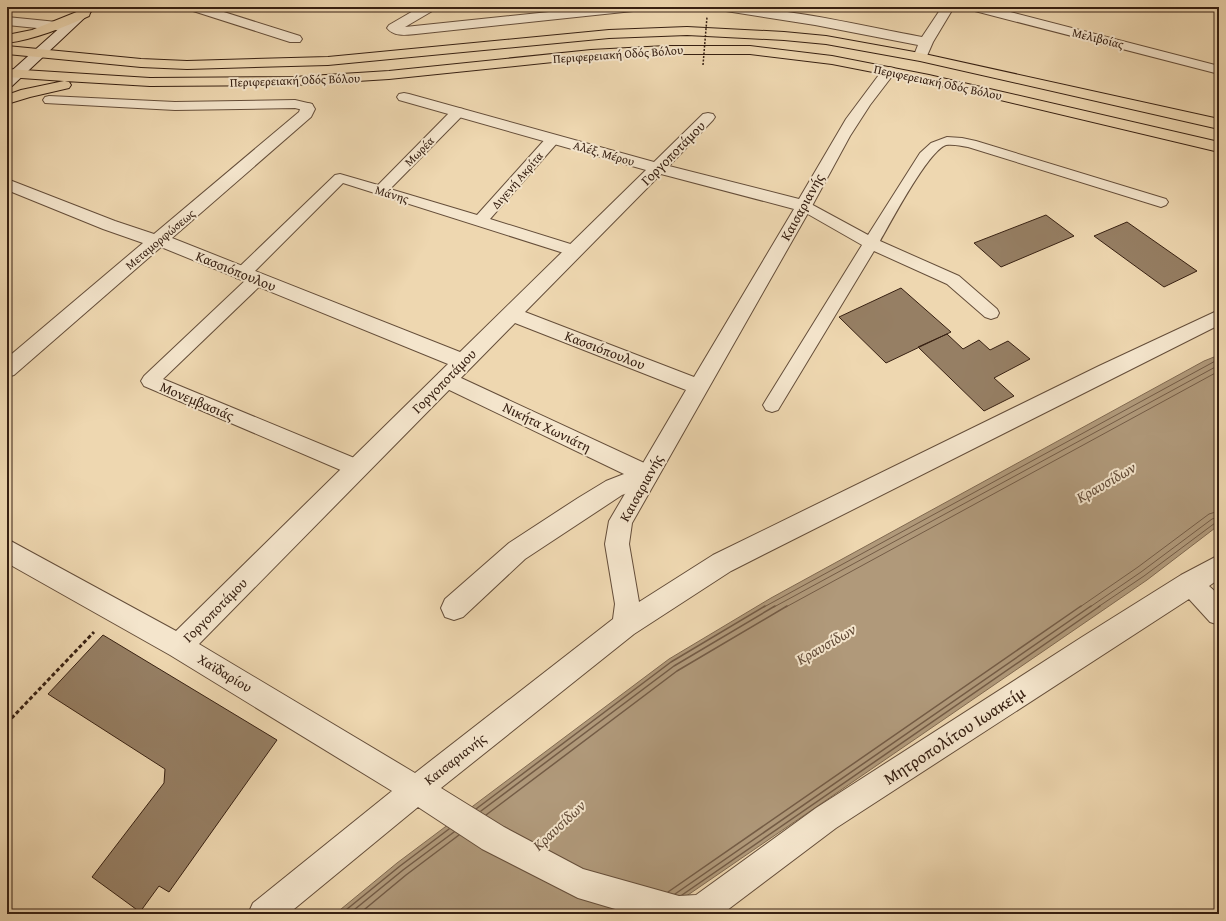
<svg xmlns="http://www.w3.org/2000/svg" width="1226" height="921" font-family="'Gentium Book Plus',serif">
  <rect width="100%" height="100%" fill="#eed7b0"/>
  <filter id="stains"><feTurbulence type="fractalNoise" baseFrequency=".005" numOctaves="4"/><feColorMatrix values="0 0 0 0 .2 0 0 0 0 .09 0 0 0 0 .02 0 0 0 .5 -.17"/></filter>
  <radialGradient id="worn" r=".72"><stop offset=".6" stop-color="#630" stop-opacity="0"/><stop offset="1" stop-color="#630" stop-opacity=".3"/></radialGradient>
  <path fill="#b0997a" stroke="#806950" d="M1219 355V525L1147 580 685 897 666 914H335L397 863 669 659 771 598 1204 361Z"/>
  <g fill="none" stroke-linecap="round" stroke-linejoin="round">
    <path stroke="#745c46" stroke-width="1" d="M764 607 1219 359
      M774 607 1219 365
      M786 607 1219 371
      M1080 607 1138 567 1209 514 1219 511
      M1090 607 1141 572 1212 519 1219 517
      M1098 607 1144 576 1215 523 1219 522"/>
    <path stroke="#745c46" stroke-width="1.5" d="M476 809 671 662 765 606
      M481 811 674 666 775 606
      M486 815 677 671 787 606
      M668 892 1081 606
      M675 894 1091 606
      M682 895 1100 606
      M341 914 400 866 449 829
      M349 914 403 870 454 832
      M359 914 406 875 459 835"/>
  </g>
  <path fill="#967f64" stroke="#372012" d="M1046 215 1074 236 1001 267 974 243Z
    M1127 222 1197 271 1164 287 1094 236Z
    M901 288 951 332 886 363 839 317Z
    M947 334 963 349 979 340 990 350 1008 341 1030 359 994 378 1014 396 984 411 918 347Z
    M103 635 277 740 169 892 159 886 140 912 92 877 164 783 165 769 48 694Z"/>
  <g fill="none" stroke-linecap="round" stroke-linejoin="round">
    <defs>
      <path id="service" d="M49 96 175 102 295 100 312 104 313 107 312 110 307 111 295 108 175 110 45 103 43 100 45 97Z
        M458 108 463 109 464 112 463 115 390 189 477 215 548 136H558L560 139 558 142 490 219 580 247 583 251 580 255 575 256 570 255 343 183 248 278 242 280 236 278 234 274 236 270 335 175 340 174 378 185 453 109Z
        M947 137 962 138 976 141 1166 199 1168 202 1166 205 1161 207 968 147C961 146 953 144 946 145 928 151 891 222 880 241L959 276 997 309 999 313 997 317 991 319 985 317 947 284 874 251 778 410 772 412 766 410 763 405 766 400 862 245 799 209 797 206 799 203 804 201 809 203 868 235 920 153 931 143Z
        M256 274 262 276 264 280 262 284 163 379 364 462 367 468 364 474 357 476 350 474 144 386 141 381 144 376 250 276Z"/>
      <path id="pedestrian" d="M446 371 655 468 658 475 655 482 622 495 525 559 463 617 454 620 445 617 441 608 445 599 509 543 578 498 606 481 624 474 439 385 436 379 439 373Z"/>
      <path id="minor" d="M189 7H208L300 36 302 39 300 42H290L190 10Z
        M420 7H435L434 10 405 27 597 7H639L638 10 633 11 416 34C406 35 394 37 387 28L389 25Z
        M720 7C788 7 856 25 922 37L942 7H954L933 42 926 58 921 59 916 58 914 55 918 45 815 25 726 11 721 10Z
        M970 7H991L1219 66V74L971 10Z
        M7 17 57 22 62 23 64 26 62 29 57 30 7 25Z
        M889 67 894 68 896 71 870 105 850 136 812 206 632 523 629 544 639 602 713 555 1099 366 1219 310V325L731 571 634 634 441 788 504 827 583 869 679 896 696 895 816 808 1082 637 1181 575 1219 555V579L1209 586 1219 595V625L1210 622 1189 599 836 828 722 914H632L578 898 482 849 418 807 288 914H248L253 903 392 791 170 655 7 563V539L176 631 448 364 161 247 14 375 7 377V358L143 243 103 229 7 190V179L115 221 154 234 299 112 302 104 307 103 312 104 315 109 311 117 172 238 460 352 646 170 399 100 397 97 399 94 404 93 409 94 654 162 703 114 708 113 713 114 715 117 713 120 669 166 799 199 846 119 884 68ZM661 174 794 209 694 377 525 312ZM515 323 686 390 609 521 605 544 615 604 613 619 415 773 199 644Z"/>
      <path id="secondary" d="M83 7H96L12 86 7 87V75Z"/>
      <path id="primary" d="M84 9 89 10 90 13 89 16C62 28 36 39 7 43V35L32 30Z
        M687 27 784 32 826 36 920 53 1219 119V129L920 61 826 44 784 40 687 35 609 38 328 65 187 69 141 67 7 54V46L141 59 187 61 328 57 609 30Z
        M666 46H750L832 56 929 75 1219 142V152L929 83 832 64 750 54H666L591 58 389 79 294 85 150 86 65 81 69 82 71 85 69 88 30 97 7 104V95L21 90 64 81 7 77V69L150 78 294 77 389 71 591 50Z"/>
    </defs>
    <use href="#service" stroke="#654e3a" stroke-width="2"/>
    <use href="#pedestrian" stroke="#654e3a" stroke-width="2"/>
    <use href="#minor" stroke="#654e3a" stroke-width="2"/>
    <use href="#secondary" stroke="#372012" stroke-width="2"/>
    <use href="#primary" stroke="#372012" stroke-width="2"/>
    <path stroke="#372012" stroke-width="3" stroke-dasharray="4 2.5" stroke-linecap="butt" d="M7 723 94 632"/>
    <use href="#service" fill="#f4e5cc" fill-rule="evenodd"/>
    <use href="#pedestrian" fill="#f4e5cc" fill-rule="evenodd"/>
    <use href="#minor" fill="#f4e5cc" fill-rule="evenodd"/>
    <use href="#secondary" fill="#f4e5cc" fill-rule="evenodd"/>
    <use href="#primary" fill="#eed7b0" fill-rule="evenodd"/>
    <path stroke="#372012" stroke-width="1.5" stroke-dasharray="2 1.5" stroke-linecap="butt" d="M703 65 707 17"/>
  </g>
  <g text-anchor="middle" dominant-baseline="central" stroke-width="4" stroke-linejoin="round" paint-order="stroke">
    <g font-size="12" fill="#372012" stroke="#f4e5cc">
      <text transform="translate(1098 38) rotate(14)">Μελιβοίας</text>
      <text transform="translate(618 54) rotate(-4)">Περιφερειακή Οδός Βόλου</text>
      <text transform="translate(295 80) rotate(-2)">Περιφερειακή Οδός Βόλου</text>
      <text transform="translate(938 82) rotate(12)">Περιφερειακή Οδός Βόλου</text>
      <text transform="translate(419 151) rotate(-45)">Μωρέα</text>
      <text transform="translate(604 153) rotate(16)">Αλέξ. Μέρου</text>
      <text transform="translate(517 180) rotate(-49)">Διγενή Ακρίτα</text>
      <text transform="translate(392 194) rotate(17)">Μάνης</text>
      <text transform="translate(160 239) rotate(-40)">Μεταμορφώσεως</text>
    </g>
    <g font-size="14" fill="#372012" stroke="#f4e5cc">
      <text transform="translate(673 153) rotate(-45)">Γοργοποτάμου</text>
      <text transform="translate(802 207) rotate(-61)">Καισαριανής</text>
      <text transform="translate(236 271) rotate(22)">Κασσιόπουλου</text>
      <text transform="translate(605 350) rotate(21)">Κασσιόπουλου</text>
      <text transform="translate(444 381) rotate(-45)">Γοργοποτάμου</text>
      <text transform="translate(197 401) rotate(23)">Μονεμβασιάς</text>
      <text transform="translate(547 427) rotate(26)">Νικήτα Χωνιάτη</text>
      <text transform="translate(641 488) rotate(-61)">Καισαριανής</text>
      <text transform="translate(215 610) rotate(-45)">Γοργοποτάμου</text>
      <text transform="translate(225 673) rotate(31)">Χαϊδαρίου</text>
      <text transform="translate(455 759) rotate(-38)">Καισαριανής</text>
    </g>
    <g font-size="15" font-style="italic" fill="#614a36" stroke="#f4e5cc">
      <text transform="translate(1106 482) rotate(-30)">Κραυσίδων</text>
      <text transform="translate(826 644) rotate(-30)">Κραυσίδων</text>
      <text transform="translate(559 825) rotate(-43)">Κραυσίδων</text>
    </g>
    <g font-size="17" fill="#372012" stroke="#f4e5cc">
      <text transform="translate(954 735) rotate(-33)">Μητροπολίτου Ιωακείμ</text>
    </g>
  </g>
  <rect width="1226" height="921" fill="none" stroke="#eed7b0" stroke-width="24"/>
  <rect x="8" y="8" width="1210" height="905" fill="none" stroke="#372012" stroke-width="2"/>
  <rect x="12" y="12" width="1202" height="897" fill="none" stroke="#372012"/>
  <rect width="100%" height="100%" filter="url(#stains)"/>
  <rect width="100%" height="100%" fill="url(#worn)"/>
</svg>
